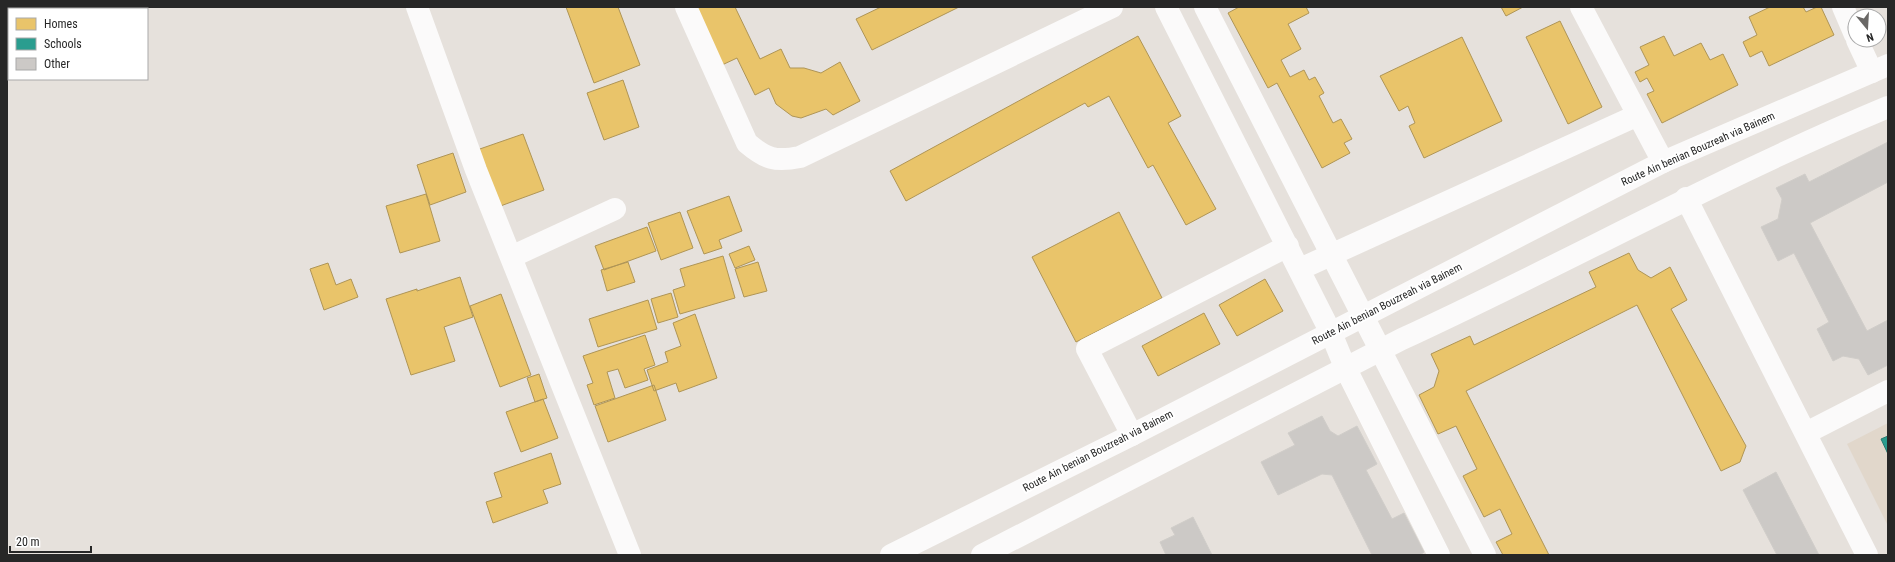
<svg xmlns="http://www.w3.org/2000/svg" width="1895" height="562" font-family="'Roboto Condensed',sans-serif">
  <rect width="100%" height="100%" fill="#e6e1dc"/>
  <path fill="#e1d7cb" d="M1888 423V526L1847 444Z"/>
  <path fill="#e9c46a" stroke="#af9556" d="M566 7H618L640 65 594 83Z
    M694 7H735L760 59 781 49 790 68H804L821 73 840 62 860 101 833 115 826 109 801 118 792 116 776 104 769 88 755 95 737 58 722 65Z
    M881 7H959L872 50 856 19Z
    M1239 7H1306L1309 13 1288 24 1301 49 1281 60 1290 77 1304 70 1309 80 1315 77 1324 93 1319 96 1333 123 1341 119 1352 139 1344 143 1350 153 1322 168 1277 83 1268 88 1228 13Z
    M1501 7H1523L1506 16Z
    M1770 7H1803L1806 12 1817 7H1821L1834 35 1769 66 1762 51 1750 57 1743 42 1757 35 1749 17Z
    M1560 21 1602 107 1568 124 1526 37Z
    M1138 36 1181 116 1168 123 1216 209 1186 225 1153 165 1148 168 1109 96 1088 107 1085 103 906 201 890 171Z
    M1664 36 1674 56 1701 43 1710 60 1723 54 1738 85 1662 123 1647 94 1654 91 1647 78 1640 82 1635 72 1649 65 1640 47Z
    M1462 37 1502 121 1424 158 1409 126 1415 123 1408 106 1399 111 1380 76Z
    M623 80 639 127 604 140 587 93Z
    M523 134 544 190 495 208 474 151Z
    M453 153 466 192 430 205 417 165Z
    M426 194 440 241 400 253 386 206Z
    M729 196 742 231 719 240 722 248 704 254 687 211Z
    M680 212 693 248 661 260 648 223Z
    M1119 212 1162 298 1076 342 1032 257Z
    M647 227 656 251 604 270 595 246Z
    M749 246 755 260 735 268 729 254Z
    M1629 253 1638 270 1651 278 1670 267 1687 300 1671 309 1746 446 1740 462 1721 471 1637 305 1466 391 1549 555H1503L1496 542 1512 534 1500 509 1484 517 1463 476 1477 469 1456 426 1438 434 1419 395 1434 387 1439 371 1431 354 1470 336 1474 345 1596 287 1589 272Z
    M723 256 735 298 680 314 673 290 685 286 680 269Z
    M628 262 635 282 607 291 601 270Z
    M758 262 767 291 744 297 735 269Z
    M328 263 336 285 351 279 358 297 324 310 310 269Z
    M460 277 473 317 444 327 455 361 411 375 386 299 417 289V291Z
    M1265 279 1283 311 1237 336 1219 305Z
    M671 293 678 317 658 323 651 299Z
    M501 294 531 375 500 387 470 306Z
    M648 300 657 329 598 347 589 319Z
    M1204 313 1220 344 1158 376 1142 346Z
    M695 314 717 378 679 392 676 383 654 391 647 370 668 362 665 352 681 346 673 323Z
    M645 335 655 365 644 369 648 380 625 388 618 369 607 372 615 398 594 405 587 385 593 383 583 356Z
    M539 374 547 398 535 402 527 378Z
    M654 385 666 420 608 442 595 406Z
    M543 399 558 438 521 452 506 412Z
    M551 453 561 484 543 490 548 503 493 523 486 502 502 497 494 473Z"/>
  <path fill="#2a9d8f" stroke="#297a70" d="M1888 436V454L1881 439Z"/>
  <path fill="#ccc9c6" stroke="#d0cdc9" d="M1888 142V182L1810 223 1867 331 1888 320V365L1868 375 1859 359 1843 356 1833 361 1817 329 1829 322 1794 253 1778 261 1761 227 1778 219 1782 199 1776 188 1805 174 1809 182Z
    M1322 416 1330 431 1338 436 1357 426 1377 464 1366 470 1392 519 1404 513 1424 552 1420 555H1372L1332 475 1322 474 1278 495 1261 462 1295 445 1288 433Z
    M1776 472 1819 555H1777L1743 490Z
    M1193 517 1212 555H1166L1160 542 1175 535 1171 528Z"/>
  <g fill="none" stroke-linecap="round" stroke-linejoin="round">
    <path stroke="#fbfafa" stroke-width="22" d="M417 7 476 170 630 555
      M686 7 747 143C766 159 775 162 800 157L1112 7
      M1166 7 1331 333 1345 367 1439 555
      M1205 7 1485 555
      M1581 7 1663 162
      M1843 7 1855 35
      M11 9 14 7
      M1857 40 1872 72
      M1686 198 1867 555
      M511 257 615 209
      M1300 269 1638 115
      M1806 433 1888 391
      M1132 435 1087 349 1288 246"/>
    <path stroke="#fbfafa" stroke-width="22" d="M891 555 1132 435 1663 162 1888 65
      M982 555 1402 339C1565 264 1722 176 1888 107"/>
  </g>
  <g text-anchor="middle" dominant-baseline="central" stroke-width="4" stroke-linejoin="round" paint-order="stroke">
    <g font-size="11" fill="#272727" stroke="#fff">
      <text transform="translate(1698 149) rotate(-24)">Route Ain benian Bouzreah via Bainem</text>
      <text transform="translate(1387 304) rotate(-27)">Route Ain benian Bouzreah via Bainem</text>
      <text transform="translate(1098 451) rotate(-27)">Route Ain benian Bouzreah via Bainem</text>
    </g>
  </g>
  <rect width="1895" height="562" fill="none" stroke="#272727" stroke-width="16"/>
  <rect x="8" y="8" width="140" height="72" fill="#ffffff" stroke="#a9a9a9"/>
  <rect x="16" y="18" width="20" height="12" fill="#e9c46a" stroke="#a9a9a9"/>
  <text x="44" y="28" font-size="12" fill="#272727">Homes</text>
  <rect x="16" y="38" width="20" height="12" fill="#2a9d8f" stroke="#a9a9a9"/>
  <text x="44" y="48" font-size="12" fill="#272727">Schools</text>
  <rect x="16" y="58" width="20" height="12" fill="#ccc9c6" stroke="#a9a9a9"/>
  <text x="44" y="68" font-size="12" fill="#272727">Other</text>
  <g transform="translate(1867 28) rotate(162)"><circle r="19" fill="#ffffff" stroke="#a9a9a9"/>
  <path d="M0-3L7 15L0 10L-7 15Z" fill="#6a6866"/>
  <text y="-6" font-size="11" font-weight="bold" text-anchor="middle" fill="#272727">N</text>
  </g>
  <path d="M10 546v6h81v-6" fill="none" stroke="#272727" stroke-width="2"/>
  <text x="16" y="546" font-size="12" fill="#272727" stroke="#ffffff" stroke-width="3" paint-order="stroke">20 m</text>
</svg>
